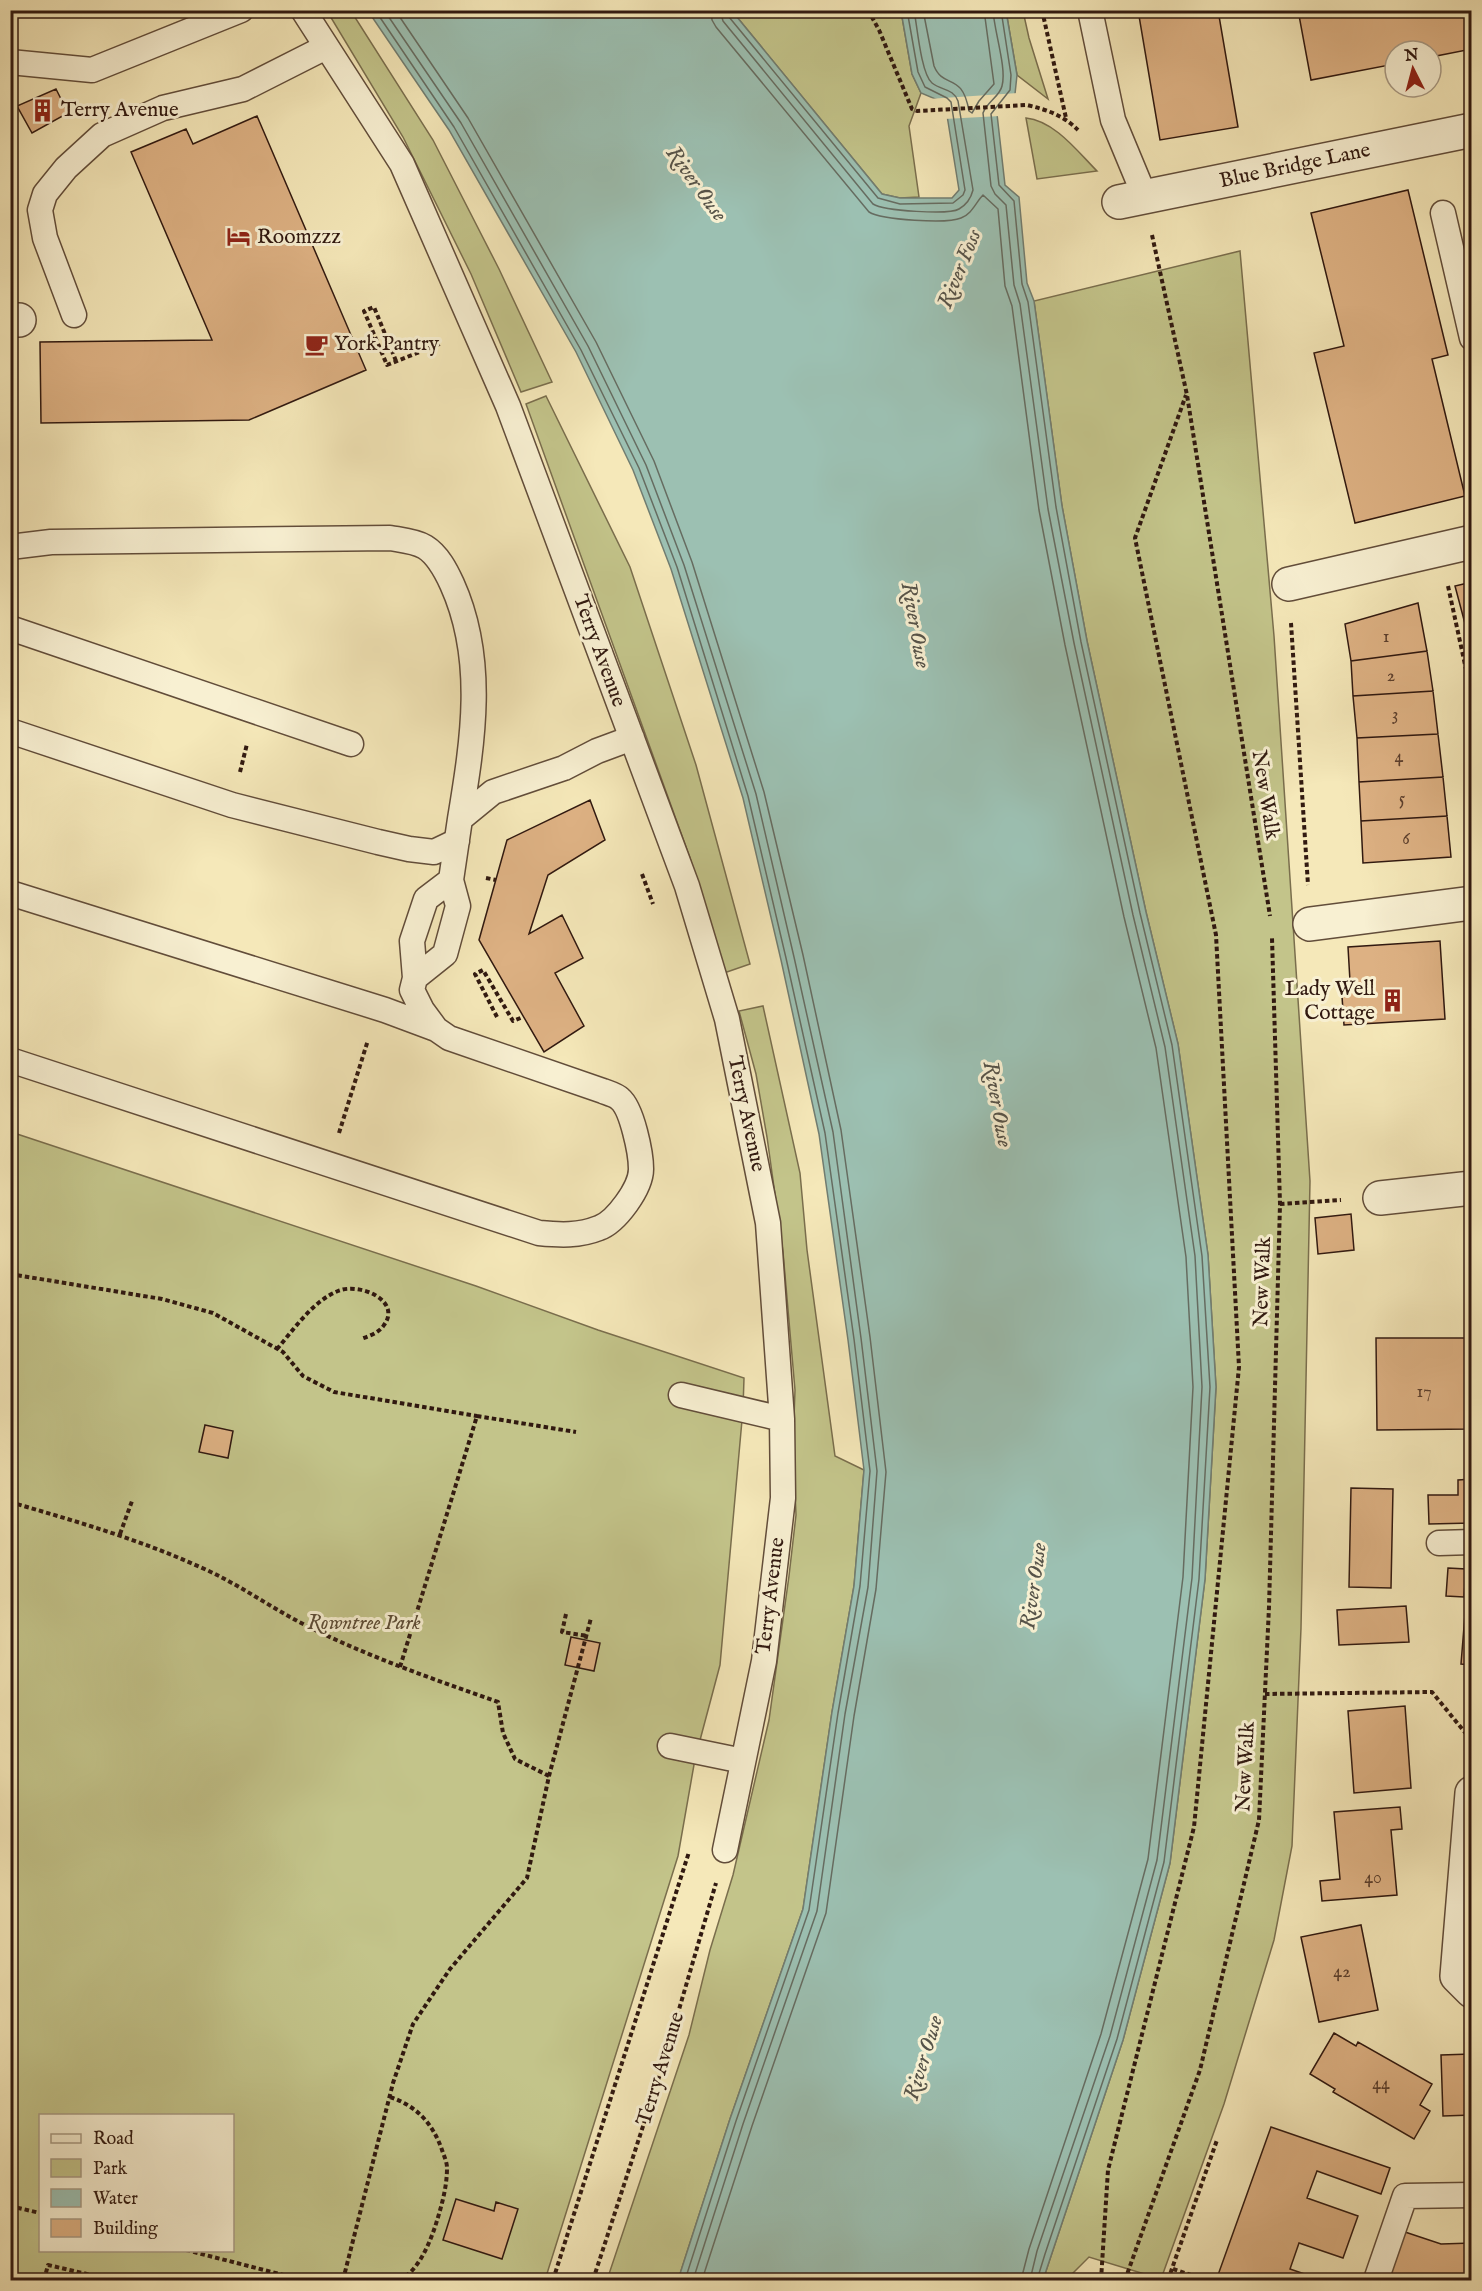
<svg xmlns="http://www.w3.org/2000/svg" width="1482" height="2291" font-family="'IM FELL English',serif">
  <rect width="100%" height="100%" fill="#f5e8b9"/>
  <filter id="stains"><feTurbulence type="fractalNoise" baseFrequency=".00333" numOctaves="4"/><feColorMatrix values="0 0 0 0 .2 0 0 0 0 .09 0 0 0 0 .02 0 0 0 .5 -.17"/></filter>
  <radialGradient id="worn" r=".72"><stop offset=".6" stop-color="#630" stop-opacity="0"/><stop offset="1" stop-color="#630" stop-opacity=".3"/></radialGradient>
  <path fill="#c3c48a" stroke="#7a6e4d" stroke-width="1.5" fill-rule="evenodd" d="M327 11H351L433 140 499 269 552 382 521 392 471 274 403 137Z
    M732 11H901L912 74 921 93 909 126 919 197 900 198 882 194Z
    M1006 11H1023L1029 38 1048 99 1017 75Z
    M1026 118C1055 121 1078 152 1097 171L1037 179Z
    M1240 251 1274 636 1310 1181 1301 1628 1292 1846 1274 1940 1224 2104 1161 2279 1089 2257 1066 2280H1043L1123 2040 1170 1863 1205 1579 1216 1387 1208 1255 1178 1044 1146 912 1087 641 1062 506 1034 301Z
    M546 396 630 567 696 765 750 964 724 973 690 858 526 404Z
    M763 1006 800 1173 807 1250 835 1456 864 1470 854 1586 832 1712 803 1909 730 2119 678 2280H607L689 2035 710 1950 733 1875 769 1720 789 1576 796 1515 793 1445 795 1390 783 1252 767 1137 756 1074 739 1011Z
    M11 1132 476 1286 598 1330 744 1378 743 1409 720 1665 695 1759 678 1856 545 2280H11ZM40 2116H232V2250H40Z"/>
  <path fill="#9cc0b2" stroke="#717d71" stroke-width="1.5" d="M368 11H732L882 194 900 198H952L959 190 945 103 921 93 912 74 901 11H1006L1017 75 1015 94 997 114 1005 185 1019 197 1027 283 1034 301 1062 506 1087 641 1146 912 1178 1044 1208 1255 1216 1387 1205 1579 1170 1863 1123 2040 1043 2280H678L730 2119 803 1909 832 1712 854 1586 864 1470 848 1340 819 1134 781 960 743 798 671 569 633 470 576 352 449 130Z"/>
  <path fill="#f5e8b9" d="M1018 93 1000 116 944 119 942 105 928 99Z"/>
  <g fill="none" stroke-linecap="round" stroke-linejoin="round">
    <path stroke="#666c61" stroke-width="1.5" d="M375 10 454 127 581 350 639 468 677 567 748 796 786 958 825 1133 854 1339 870 1471 860 1586 838 1713 809 1910 736 2121 685 2280
      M384 10 461 123 588 346 646 465 684 565 756 794 794 957 833 1132 861 1338 877 1471 868 1587 845 1714 817 1911 743 2124 693 2280
      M395 10 468 118 596 342 654 461 692 562 764 792 803 955 841 1130 870 1337 886 1472 876 1589 854 1716 826 1913 752 2126 702 2280
      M711 10 712 20 716 27 869 212C882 220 947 224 961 218 972 214 976 202 983 195L998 209 1005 286 1012 306 1039 510 1065 645 1124 917 1156 1048 1186 1257 1193 1387 1183 1577 1148 1859 1101 2034 1029 2249 1021 2280
      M720 10 723 21 873 204C884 211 949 215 959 209 966 205 971 198 973 190L958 101C953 88 942 91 932 83 921 74 917 25 914 10
      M727 10 729 17 878 198 900 204 953 203 963 195 965 190 951 102 947 98 925 87 918 72 907 10
      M923 10 934 66C944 90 962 71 969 111L972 113 979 101 994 84 984 10
      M993 10C994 31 1007 68 1002 86 1000 96 987 102 983 113L991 186 995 194 1006 205 1014 285 1020 304 1048 509 1074 643 1133 915 1165 1047 1195 1256 1202 1387 1192 1578 1157 1860 1110 2036 1037 2251 1030 2280
      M1001 10 1011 75 1010 90 991 114 999 185 1014 201 1022 284 1028 302 1056 507 1081 642 1140 913 1172 1045 1202 1256 1210 1387 1199 1579 1164 1862 1117 2039 1045 2254 1037 2280"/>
  </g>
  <path fill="#ddb183" stroke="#311910" stroke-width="1.5" d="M1138 10H1218L1238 127 1160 140Z
    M1298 10H1472V49L1431 57V51H1395V64L1311 80Z
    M56 89 68 113 32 133 17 106Z
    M257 116 366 370 249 420 41 423 40 342 212 340 131 152 186 129 193 144Z
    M1472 161V195L1465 163Z
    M1408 190 1448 355 1432 359 1465 496 1355 523 1314 353 1344 346 1311 213Z
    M1472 582V650L1455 586Z
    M1418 603 1427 651 1351 661 1345 624Z
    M1427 651 1433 691 1353 696 1351 661Z
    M1433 691 1438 734 1357 738 1353 696Z
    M1438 734 1443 777 1359 782 1357 738Z
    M1443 777 1447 816 1361 821 1359 782Z
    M590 800 605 840 548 875 529 934 562 915 583 958 555 973 584 1026 544 1052 479 940 507 840Z
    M1447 816 1451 857 1363 863 1361 821Z
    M1440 941 1445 1019 1344 1025 1341 982 1350 981 1348 947Z
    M1466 944H1472V991H1470Z
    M1351 1214 1354 1250 1318 1254 1315 1218Z
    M1376 1338H1472V1429L1377 1430Z
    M205 1425 233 1431 228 1458 199 1452Z
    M1472 1479V1523L1429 1524 1428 1495H1458V1480Z
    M1351 1488 1393 1489 1391 1588 1349 1587Z
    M1448 1568 1466 1569 1464 1597 1446 1596Z
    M1466 1602H1472V1665L1461 1664Z
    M1406 1606 1409 1642 1339 1645 1337 1610Z
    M571 1637 600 1643 594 1671 565 1665Z
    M1405 1706 1411 1788 1354 1793 1348 1711Z
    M1400 1807 1402 1829 1391 1830 1397 1895 1322 1901 1320 1881 1340 1879 1334 1812Z
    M1361 1925 1378 2010 1319 2022 1301 1937Z
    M1334 2033 1356 2046 1358 2042 1432 2084 1420 2105 1430 2111 1414 2139 1333 2092 1335 2089 1310 2074Z
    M1471 2054 1472 2115 1443 2116 1441 2055Z
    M1271 2127 1390 2168 1381 2194 1317 2171 1307 2198 1358 2216 1343 2258 1299 2243 1290 2269 1322 2280H1233L1218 2275Z
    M456 2199 494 2211 496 2202 518 2209 502 2259 443 2240Z
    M1405 2232 1441 2244 1472 2243V2280H1388Z"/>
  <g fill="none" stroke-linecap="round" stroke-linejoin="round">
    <defs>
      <path id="lane" d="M303 10 402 164 508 406 687 886 727 1019 768 1223 782 1419 783 1498 764 1661 725 1850
        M1090 10 1113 120 1145 197
        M10 62 92 70 241 10
        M1443 213 1472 338
        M74 315 45 238 40 210 45 194 66 168 102 135 163 108 243 89 326 47
        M10 547 51 542 390 538C401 540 415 541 425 547 438 555 446 571 452 584 486 659 473 740 460 819
        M10 628 351 744
        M10 731 232 805 378 842 409 849 434 852 457 841
        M10 893 385 1010 436 1029 449 1038 603 1091C608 1093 616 1095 620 1099 632 1109 641 1153 641 1169 641 1188 616 1222 599 1228 579 1236 560 1235 539 1233L10 1060
        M415 978 445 954 458 906 451 880 460 819 493 792 564 768 597 751 632 738
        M436 1029 422 1010 412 990 415 978 412 941 426 899 451 880
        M681 1395 782 1419
        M1439 1543 1472 1542
        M670 1746 743 1761
        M1376 2280 1405 2196 1472 2195"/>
      <path id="street" d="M1119 202 1472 130
        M10 320H19
        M1289 584 1472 542
        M1310 924 1472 903
        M1380 1198 1472 1188
        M1472 1793 1457 1976 1472 1991"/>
    </defs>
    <use href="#lane" stroke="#624d3a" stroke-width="27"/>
    <use href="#street" stroke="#624d3a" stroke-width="36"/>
    <path stroke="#311910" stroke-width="4" stroke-dasharray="4.5 3" stroke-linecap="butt" d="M868 10 879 30 912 109 917 111 1027 105C1047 110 1063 115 1078 130
      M1042 10 1066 118
      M1152 235 1187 395 1270 916
      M356 345 375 338
      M396 361 374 307 364 311 387 365 442 343
      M1448 586 1472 697
      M1291 623 1308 885
      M240 772 247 744
      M642 874 653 904
      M486 878 496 880
      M497 1017 475 974 483 970 513 1021 523 1017
      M339 1133 368 1040
      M1280 1204 1341 1200
      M10 1274 162 1299 213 1313 283 1352 303 1376 334 1392 477 1416
      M277 1349C294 1329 313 1301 338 1291 360 1282 402 1301 384 1325 379 1333 369 1336 361 1339
      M10 1502C75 1521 138 1539 200 1567 239 1584 271 1608 307 1626 369 1657 433 1679 498 1702L503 1733 515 1759 549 1776
      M120 1534 132 1501
      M566 1614 562 1632 588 1636
      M400 1667 477 1416 576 1432
      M1265 1694 1432 1692 1472 1741
      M390 2097C417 2106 433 2124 442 2150 444 2156 447 2162 447 2168 447 2188 441 2208 435 2227 428 2247 419 2268 401 2280
      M10 2206 40 2213
      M186 2250 303 2280
      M1173 2269 1206 2280
      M1126 2273 1148 2280
      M44 2280 48 2265 113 2280
      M343 2280 393 2083 413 2024 450 1969 527 1878 549 1776 591 1618
      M553 2280 689 1852
      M593 2280 661 2071 716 1883
      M1101 2280 1108 2170 1194 1827 1239 1367 1216 935 1135 538 1186 395
      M1125 2280 1200 2070 1259 1820 1269 1607 1280 1204 1272 938
      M1168 2280 1217 2140"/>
    <use href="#lane" stroke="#f8f0d2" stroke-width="24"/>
    <use href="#street" stroke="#f8f0d2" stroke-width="33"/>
  </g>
  <defs>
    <symbol id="building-bare" viewBox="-9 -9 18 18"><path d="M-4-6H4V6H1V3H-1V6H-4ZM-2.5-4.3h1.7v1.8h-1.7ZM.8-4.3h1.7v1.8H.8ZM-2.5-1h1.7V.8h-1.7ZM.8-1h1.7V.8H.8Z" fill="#8f2418" stroke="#f8f0d2" stroke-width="2.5" paint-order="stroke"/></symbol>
    <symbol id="hotel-bare" viewBox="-9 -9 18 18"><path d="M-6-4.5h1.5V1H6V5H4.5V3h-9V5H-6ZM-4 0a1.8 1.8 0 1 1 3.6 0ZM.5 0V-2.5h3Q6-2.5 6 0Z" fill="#8f2418" stroke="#f8f0d2" stroke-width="2.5" paint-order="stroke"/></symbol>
    <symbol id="cafe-bare" viewBox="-9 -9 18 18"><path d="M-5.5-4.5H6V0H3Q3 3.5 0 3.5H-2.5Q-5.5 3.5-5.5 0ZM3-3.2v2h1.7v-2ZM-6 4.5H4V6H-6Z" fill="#8f2418" stroke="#f8f0d2" stroke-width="2.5" paint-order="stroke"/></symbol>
  </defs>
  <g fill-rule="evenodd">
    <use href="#building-bare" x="26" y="94" width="33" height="33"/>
    <use href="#hotel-bare" x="222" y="220" width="33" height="33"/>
    <use href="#cafe-bare" x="300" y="328" width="33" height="33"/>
    <use href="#building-bare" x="1376" y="984" width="33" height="33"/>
  </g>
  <g text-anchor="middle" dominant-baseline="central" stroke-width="6" stroke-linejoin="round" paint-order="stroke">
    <g font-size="18" fill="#5c3f2d">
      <text x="1386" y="637">1</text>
      <text x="1391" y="676">2</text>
      <text x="1395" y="715">3</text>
      <text x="1399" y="757">4</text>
      <text x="1402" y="799">5</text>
      <text x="1406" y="839">6</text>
      <text x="1424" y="1392">17</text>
      <text x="1373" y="1878">40</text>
      <text x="1342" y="1972">42</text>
      <text x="1381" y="2084">44</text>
    </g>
    <g font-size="21" fill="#311910" stroke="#f8f0d2" text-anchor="start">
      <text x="61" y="110">Terry Avenue</text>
      <text x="257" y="237">Roomzzz</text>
      <text x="334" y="344">York Pantry</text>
      <text x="1375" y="989" text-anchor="end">Lady Well<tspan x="1375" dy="24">Cottage</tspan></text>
    </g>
    <g font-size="21" fill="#311910" stroke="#f8f0d2">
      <text transform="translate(1295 166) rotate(-12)">Blue Bridge Lane</text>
      <text transform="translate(599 651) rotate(70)">Terry Avenue</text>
      <text transform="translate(1265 795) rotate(81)">New Walk</text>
      <text transform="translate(746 1114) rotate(78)">Terry Avenue</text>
      <text transform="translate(1263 1282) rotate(-88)">New Walk</text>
      <text transform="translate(771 1596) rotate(-83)">Terry Avenue</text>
      <text transform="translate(1246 1767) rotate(-87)">New Walk</text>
      <text transform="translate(661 2069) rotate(-73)">Terry Avenue</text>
    </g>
    <g font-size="21" font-style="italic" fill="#5d4c35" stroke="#f8f0d2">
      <text x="364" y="1623">Rowntree Park</text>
    </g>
    <g font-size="22" font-style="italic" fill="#565349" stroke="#f8f0d2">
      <text transform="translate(696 184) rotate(54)">River Ouse</text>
      <text transform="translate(960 269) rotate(-68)">River Foss</text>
      <text transform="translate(915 625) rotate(80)">River Ouse</text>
      <text transform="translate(997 1104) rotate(80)">River Ouse</text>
      <text transform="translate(1034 1586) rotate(-82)">River Ouse</text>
      <text transform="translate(924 2058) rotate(-73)">River Ouse</text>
    </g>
  </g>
  <rect width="1482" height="2291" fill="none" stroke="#f5e8b9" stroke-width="36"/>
  <rect x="12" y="12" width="1458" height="2267" fill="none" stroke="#311910" stroke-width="3"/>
  <rect x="18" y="18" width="1446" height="2255" fill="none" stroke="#311910" stroke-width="1.5"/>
  <rect x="39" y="2114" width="195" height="138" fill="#f8f0d2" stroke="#a89a84" stroke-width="1.5"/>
  <rect x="51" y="2134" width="30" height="9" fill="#f8f0d2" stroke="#a89a84" stroke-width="1.5"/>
  <text x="93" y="2144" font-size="18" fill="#311910">Road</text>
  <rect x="51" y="2159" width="30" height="18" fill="#c3c48a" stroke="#a89a84" stroke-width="1.5"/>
  <text x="93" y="2174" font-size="18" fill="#311910">Park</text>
  <rect x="51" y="2189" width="30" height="18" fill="#9cc0b2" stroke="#a89a84" stroke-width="1.5"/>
  <text x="93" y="2204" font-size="18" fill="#311910">Water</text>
  <rect x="51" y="2219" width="30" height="18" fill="#ddb183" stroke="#a89a84" stroke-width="1.5"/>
  <text x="93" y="2234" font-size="18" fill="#311910">Building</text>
  <g transform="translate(1413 69) rotate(354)"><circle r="28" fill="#f8f0d2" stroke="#a89a84" stroke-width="1.5"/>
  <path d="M0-4.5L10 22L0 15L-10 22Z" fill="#8f2418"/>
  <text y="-9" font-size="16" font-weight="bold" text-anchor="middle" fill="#311910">N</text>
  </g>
  <rect width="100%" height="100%" filter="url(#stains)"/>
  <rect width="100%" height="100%" fill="url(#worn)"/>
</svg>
